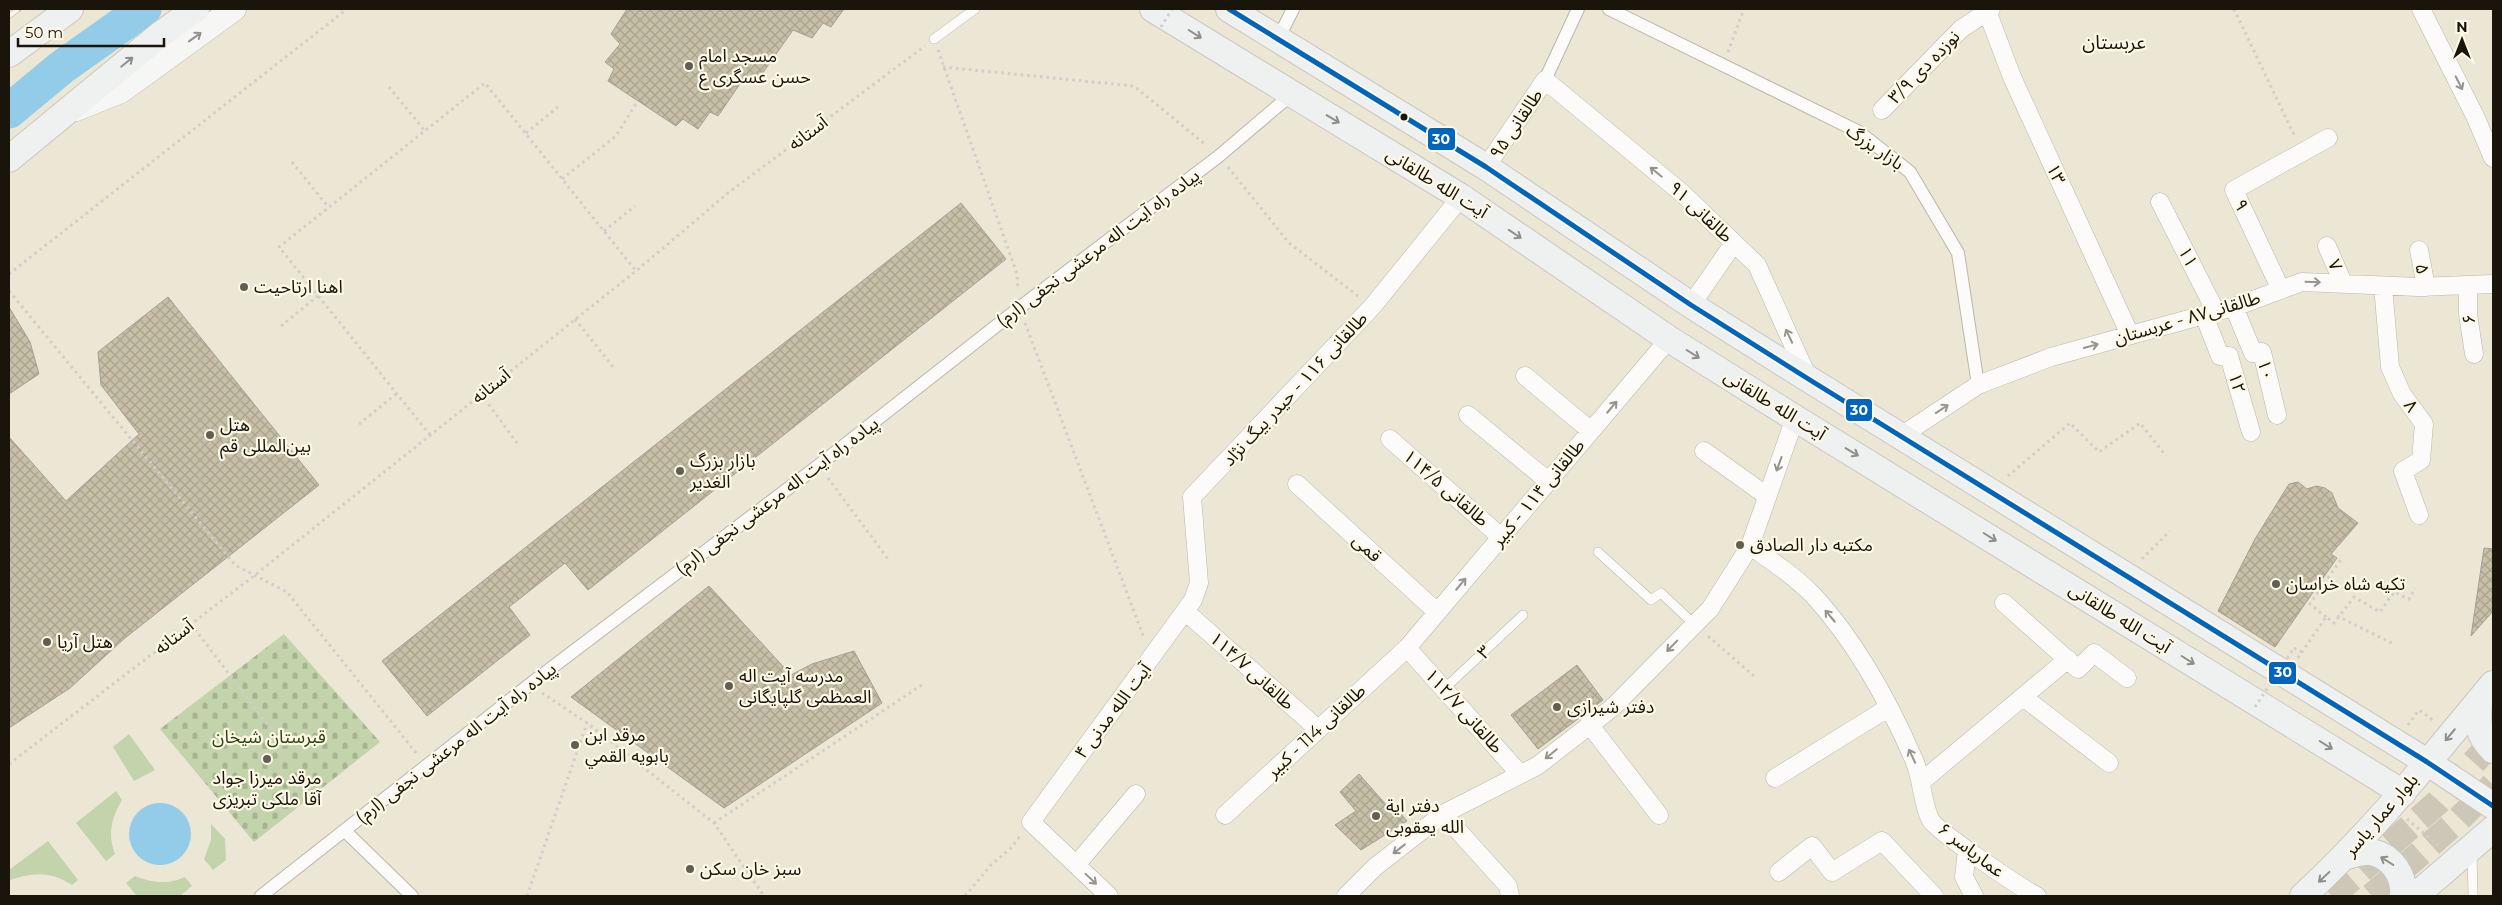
<svg xmlns="http://www.w3.org/2000/svg" width="2502" height="905" font-family="Montserrat,'Noto Sans Arabic',sans-serif">
  <defs>
    <pattern id="cemetery-stones" width="16" height="16" patternUnits="userSpaceOnUse" patternTransform="scale(1.25)"><rect width="16" height="16" fill="#c3d3ab"/><path d="M2 7V4a2 2 0 0 1 4 0v3zM10 15v-3a2 2 0 0 1 4 0v3z" fill="#a7b492"/></pattern>
    <pattern id="building-cross-hatch" width="8" height="8" patternUnits="userSpaceOnUse" patternTransform="scale(1.25)"><rect width="8" height="8" fill="#c7bfa7"/><path d="M0 0l8 8M0 8l8-8" fill="none" stroke="#aaa38e"/></pattern>
  </defs>
  <rect width="100%" height="100%" fill="#ece6d5"/>
  <path fill="#c3d3ab" d="M129 734 155 770 134 781 113 747Z
    M116 791 122 800C112 817 107 834 115 854L106 861 76 823Z
    M211 824 225 839 226 860 213 870 204 859 211 840Z
    M48 841 78 880 72 885C52 871 32 872 10 880L9 870Z
    M135 876C152 883 168 885 185 877L192 886 180 896H137L126 883Z"/>
  <path fill="url(#cemetery-stones)" d="M284 634 380 742 254 842 160 729Z"/>
  <path fill="#92cce9" d="M129 834a31 31 0 1 1 62 0a31 31 0 1 1-62 0Z"/>
  <g fill="none" stroke-linecap="round" stroke-linejoin="round">
    <path stroke="#92cce9" stroke-width="35" d="M9 111 62 67 144 9"/>
  </g>
  <path fill="url(#building-cross-hatch)" stroke="#a4a094" d="M627 9H844L831 27 823 23 812 38 793 30 755 84 744 78 718 116 710 112 698 129 683 119 676 126 608 81 614 69 605 62 620 44 611 34Z
    M961 203 1006 259 588 590 565 563 509 607 530 635 427 716 382 661Z
    M168 297 319 485 125 638 70 688 9 728V437L66 501 139 434 101 385 98 352Z
    M9 307 30 342 39 374 9 394Z
    M2298 482 2307 489 2316 486 2325 488 2332 493 2338 508 2358 523 2331 554 2337 558 2275 647 2218 611 2255 539 2289 484Z
    M2484 548 2493 549V611L2471 636Z
    M709 586 791 675 812 664 854 651 882 703 724 808 571 697Z
    M1577 665 1603 700 1538 749 1511 715Z
    M1359 774 1389 808 1393 805 1407 821 1361 850 1335 825 1356 811 1340 792Z"/>
  <g fill="none" stroke-linecap="round" stroke-linejoin="round">
    <path stroke="#ccc7b7" stroke-width="26" stroke-dasharray="26 13" stroke-linecap="butt" d="M2332 896 2438 802 2493 741
      M2372 896 2459 819 2493 785"/>
    <defs>
      <path id="service" d="M934 39 975 9
        M1598 552 1651 600 1661 593 1694 624
        M1444 689 1523 615
        M2472 853 2473 896"/>
      <path id="pedestrian" d="M1609 9 1859 132 1910 172 1958 253 1978 385
        M1278 39 1293 9
        M1545 80 1578 9
        M345 831 412 896
        M261 896 529 685 819 465 1019 308 1219 156 1292 94"/>
      <path id="minor" d="M2421 9 2475 116 2493 158
        M1987 11 2012 77 2130 335
        M1882 110 1961 29 1991 9
        M1486 167 1545 80 1682 193 1757 265 1809 380
        M2160 202 2216 312
        M2327 246 2343 283
        M2419 250 2426 287
        M2468 285V314L2474 354
        M2383 286 2390 367 2402 394 2424 424 2421 460 2403 471 2419 515
        M2281 290 2234 190 2328 138
        M1691 305 1734 243
        M2234 307 2253 353 2262 352 2277 415
        M2204 315 2220 356H2229L2251 432
        M1525 376 1591 431
        M1468 415 1548 481
        M1901 436 1978 385 2051 357 2240 305 2302 282 2418 287 2493 284
        M1390 439 1501 537
        M1704 451 1767 496
        M1297 484 1437 612
        M1750 546C1772 561 1794 576 1813 595 1856 642 1889 702 1914 760 1922 778 1922 802 1930 819 1936 831 2021 888 2037 896
        M2004 603 2078 669 2094 653 2127 678
        M1186 612 1318 729
        M1407 648 1520 774
        M2023 697 2109 763
        M1589 724 1659 815
        M1775 778 1888 708
        M1921 782 2068 659
        M1443 814 1508 886 1510 896
        M1225 815 1407 648 1669 339
        M1967 850 1964 877 1974 896
        M1076 865 1136 794
        M1779 872 1812 846 1832 872 1882 841 1934 896
        M1109 896 1031 822 1193 600 1199 583 1192 497 1372 307 1461 197
        M1346 896 1375 867 1443 814 1537 766 1612 708 1710 609 1750 546 1795 418"/>
      <path id="secondary" d="M76 109 121 91 234 9"/>
      <path id="primary" d="M1153 9 1461 197 1669 339 1790 415 2403 793
        M1229 9 1486 167 1691 305 1810 380 2427 762 2493 806
        M9 54 70 9
        M9 159 161 34 196 9
        M2479 701C2478 723 2476 733 2493 750
        M2347 856C2354 854 2364 851 2371 852 2392 856 2405 876 2403 896
        M2303 896C2374 831 2431 758 2493 684
        M2415 896 2493 829"/>
    </defs>
    <use href="#service" stroke="#bab6a8" stroke-width="10"/>
    <use href="#pedestrian" stroke="#bab6a8" stroke-width="14"/>
    <use href="#minor" stroke="#bab6a8" stroke-width="19"/>
    <use href="#secondary" stroke="#bab6a8" stroke-width="25"/>
    <use href="#primary" stroke="#cac7bf" stroke-width="28"/>
    <path stroke="#d0ceca" stroke-width="3" stroke-dasharray="2.5 4" stroke-linecap="butt" d="M2234 9 2295 137
      M938 50 1017 274 1018 290
      M1728 52 1744 9
      M943 67 1134 86 1206 145
      M389 87 425 131
      M526 133 558 107
      M292 162 329 208
      M1228 167 1289 243 1358 296
      M562 179 616 136 637 102
      M604 231 635 206
      M9 274 347 9
      M9 291 235 565 287 592 417 754
      M575 319 613 367
      M1025 323 1144 638
      M281 326 318 296
      M481 394 517 443
      M359 424 396 394
      M430 435 279 247 485 83 636 271
      M2008 476 2070 423 2099 452 2140 423 2166 456
      M828 478 888 559
      M2142 559 2170 531
      M2337 616 2392 643
      M2326 617 2310 604 2342 558
      M191 624 279 740
      M1708 636 1755 677
      M2294 648 2302 652
      M2298 658 2326 617 2334 623 2354 597 2380 612 2394 592 2409 599 2415 588
      M542 693 587 723 714 823 764 896
      M2408 725 2419 710 2434 721
      M9 764 255 575 636 271 728 193 925 46
      M2407 819 2439 846
      M714 823 925 683
      M527 896 587 723
      M965 896 991 865 1012 847 1020 836"/>
    <use href="#service" stroke="#fcfbf9" stroke-width="9"/>
    <use href="#pedestrian" stroke="#fcfbf9" stroke-width="12"/>
    <use href="#minor" stroke="#fcfbf9" stroke-width="18"/>
    <use href="#secondary" stroke="#f6f6f5" stroke-width="24"/>
    <use href="#primary" stroke="#eff1f1" stroke-width="26"/>
    <defs>
      <path id="rail" d="M9 16 19 9"/>
    </defs>
    <use href="#rail" stroke="#c4c2be" stroke-width="5.5"/>
    <use href="#rail" stroke="#fef8e6" stroke-width="4" stroke-dasharray="11" stroke-linecap="butt"/>
    <path stroke="#d0ceca" stroke-width="3" stroke-dasharray="2.5 4" stroke-linecap="butt" d="M1161 27 1172 9
      M2255 707 2294 648"/>
    <defs>
      <path id="bus-1" d="M1229 9 1486 167 1691 305 1810 380 2427 762 2493 806"/>
    </defs>
    <use href="#bus-1" stroke="#fef8e6" stroke-width="9"/>
    <use href="#bus-1" stroke="#0065bd" stroke-width="5"/>
  </g>
  <defs><path id="oneway-shaft" d="M-6 0H5M1.5-3L5.5 0L1.5 3" fill="none" stroke-width="1.6" stroke-linecap="round" stroke-linejoin="round" transform="scale(1.25)"/></defs>
  <g stroke="#8f8e8a">
    <use href="#oneway-shaft" transform="translate(1195 34) rotate(32)"/>
    <use href="#oneway-shaft" transform="translate(127 62) rotate(-39)"/>
    <use href="#oneway-shaft" transform="translate(1333 119) rotate(31)"/>
    <use href="#oneway-shaft" transform="translate(1515 234) rotate(34)"/>
    <use href="#oneway-shaft" transform="translate(1693 354) rotate(32)"/>
    <use href="#oneway-shaft" transform="translate(1852 452) rotate(31)"/>
    <use href="#oneway-shaft" transform="translate(1990 537) rotate(32)"/>
    <use href="#oneway-shaft" transform="translate(2188 660) rotate(32)"/>
    <use href="#oneway-shaft" transform="translate(2450 735) rotate(130)"/>
    <use href="#oneway-shaft" transform="translate(2326 745) rotate(32)"/>
    <use href="#oneway-shaft" transform="translate(2387 861) rotate(-148)"/>
    <use href="#oneway-shaft" transform="translate(2324 877) rotate(137)"/>
  </g>
  <use stroke="#93918c" href="#oneway-shaft" transform="translate(195 37) rotate(-36)"/>
  <g stroke="#96948e">
    <use href="#oneway-shaft" transform="translate(2459 83) rotate(63)"/>
    <use href="#oneway-shaft" transform="translate(1656 172) rotate(-141)"/>
    <use href="#oneway-shaft" transform="translate(2313 282) rotate(2)"/>
    <use href="#oneway-shaft" transform="translate(1789 336) rotate(-115)"/>
    <use href="#oneway-shaft" transform="translate(2091 346) rotate(-15)"/>
    <use href="#oneway-shaft" transform="translate(1612 407) rotate(-50)"/>
    <use href="#oneway-shaft" transform="translate(1942 409) rotate(-34)"/>
    <use href="#oneway-shaft" transform="translate(1779 464) rotate(110)"/>
    <use href="#oneway-shaft" transform="translate(1461 584) rotate(-50)"/>
    <use href="#oneway-shaft" transform="translate(1830 616) rotate(-130)"/>
    <use href="#oneway-shaft" transform="translate(1672 646) rotate(134)"/>
    <use href="#oneway-shaft" transform="translate(1551 754) rotate(141)"/>
    <use href="#oneway-shaft" transform="translate(1912 756) rotate(-115)"/>
    <use href="#oneway-shaft" transform="translate(1399 849) rotate(142)"/>
    <use href="#oneway-shaft" transform="translate(1091 879) rotate(43)"/>
  </g>
  <g fill="#635e52" stroke="#fef8e6" stroke-width="2">
    <circle cx="689" cy="66" r="5"/>
    <circle cx="244" cy="287" r="5"/>
    <circle cx="210" cy="435" r="5"/>
    <circle cx="680" cy="471" r="5"/>
    <circle cx="1740" cy="545" r="5"/>
    <circle cx="2276" cy="584" r="5"/>
    <circle cx="47" cy="642" r="5"/>
    <circle cx="729" cy="686" r="5"/>
    <circle cx="1557" cy="707" r="5"/>
    <circle cx="575" cy="745" r="5"/>
    <circle cx="267" cy="759" r="5"/>
    <circle cx="1376" cy="816" r="5"/>
    <circle cx="690" cy="869" r="5"/>
  </g>
  <circle fill="#19150b" stroke="#fef8e6" stroke-width="2" cx="1404" cy="117" r="4.5"/>
  <g text-anchor="middle" dominant-baseline="central" stroke-width="4.5" stroke-linejoin="round" paint-order="stroke">
    <g font-size="18" fill="#19150b" stroke="#fef8e6" text-anchor="start">
      <text x="699" y="56">مسجد امام<tspan x="699" dy="21">حسن عسگری ع</tspan></text>
      <text x="254" y="287">اهنا ارتاحیت</text>
      <text x="220" y="425">هتل<tspan x="220" dy="21">بین‌المللی قم</tspan></text>
      <text x="690" y="461">بازار بزرگ<tspan x="690" dy="21">الغدیر</tspan></text>
      <text x="1750" y="545">مکتبه دار الصادق</text>
      <text x="2286" y="584">تکیه شاه خراسان</text>
      <text x="57" y="642">هتل آریا</text>
      <text x="739" y="676">مدرسه آیت اله<tspan x="739" dy="21">العمظمی گلپایگانی</tspan></text>
      <text x="1567" y="707">دفتر شیرازی</text>
      <text x="585" y="735">مرقد ابن<tspan x="585" dy="21">بابويه القمي</tspan></text>
      <text x="267" y="778" text-anchor="middle">مرقد میرزا جواد<tspan x="267" dy="21">آقا ملکی تبریزی</tspan></text>
      <text x="1386" y="806">دفتر ایة<tspan x="1386" dy="21">الله یعقوبی</tspan></text>
      <text x="700" y="869">سبز خان سکن</text>
    </g>
    <g font-size="18" fill="#19150b" stroke="#fef8e6">
      <text transform="translate(1924 67) rotate(-46)">نوزده دی ۳/۹</text>
      <text transform="translate(1516 124) rotate(-56)">طالقانی ۹۵</text>
      <text transform="translate(808 133) rotate(-37)">آستانه</text>
      <text transform="translate(1875 147) rotate(35)">بازار بزرگ</text>
      <text transform="translate(2056 174) rotate(65)">۱۳</text>
      <text transform="translate(1437 183) rotate(32)">آیت الله طالقانی</text>
      <text transform="translate(2241 205) rotate(65)">۹</text>
      <text transform="translate(1701 212) rotate(43)">طالقانی ۹۱</text>
      <text transform="translate(1098 248) rotate(-37)">پیاده راه آیت اله مرعشی نجفی (ارم)</text>
      <text transform="translate(2188 257) rotate(63)">۱۱</text>
      <text transform="translate(2335 265) rotate(66)">۷</text>
      <text transform="translate(2422 269) rotate(79)">۵</text>
      <text transform="translate(2187 318) rotate(-16)">طالقانی۸۷ - عربستان</text>
      <text transform="translate(2469 319) rotate(-96)">۶</text>
      <text transform="translate(2266 370) rotate(75)">۱۰</text>
      <text transform="translate(2237 383) rotate(74)">۱۲</text>
      <text transform="translate(491 386) rotate(-39)">آستانه</text>
      <text transform="translate(1295 389) rotate(-47)">طالقانی ۱۱۶ - حیدر بیگ نژاد</text>
      <text transform="translate(1775 405) rotate(32)">آیت الله طالقانی</text>
      <text transform="translate(2411 406) rotate(54)">۸</text>
      <text transform="translate(1446 488) rotate(41)">طالقانی ۱۱۴/۵</text>
      <text transform="translate(1538 493) rotate(-50)">طالقانی ۱۱۴ - کبیر</text>
      <text transform="translate(777 496) rotate(-37)">پیاده راه آیت اله مرعشی نجفی (ارم)</text>
      <text transform="translate(1367 548) rotate(43)">قمی</text>
      <text transform="translate(2120 618) rotate(32)">آیت الله طالقانی</text>
      <text transform="translate(174 637) rotate(-38)">آستانه</text>
      <text transform="translate(1484 652) rotate(-43)">۳</text>
      <text transform="translate(1252 671) rotate(42)">طالقانی ۱۱۴/۷</text>
      <text transform="translate(1113 711) rotate(-53)">۴ آیت الله مدنی</text>
      <text transform="translate(1464 711) rotate(48)">طالقانی ۱۱۲/۷</text>
      <text transform="translate(1316 731) rotate(-43)">طالقانی 114 - کبیر</text>
      <text transform="translate(456 743) rotate(-38)">پیاده راه آیت اله مرعشی نجفی (ارم)</text>
      <text transform="translate(2381 815) rotate(-49)">بلوار عمار یاسر</text>
      <text transform="translate(1971 850) rotate(37)">عماریاسر ۶</text>
    </g>
    <g font-size="18" fill="#294410" stroke="#fef8e6">
      <text x="269" y="737">قبرستان شیخان</text>
    </g>
    <g font-size="19" fill="#19150b" stroke="#fef8e6">
      <text x="2114" y="42">عربستان</text>
    </g>
  </g>
  <g stroke="#fef8e6" stroke-width="2">
    <rect x="1427" y="127" width="29" height="24" rx="5" fill="#0065bd"/>
    <rect x="1845" y="398" width="28" height="24" rx="5" fill="#0065bd"/>
    <rect x="2268" y="661" width="29" height="24" rx="5" fill="#0065bd"/>
  </g>
  <g font-size="14" text-anchor="middle" font-weight="bold" fill="#fff">
    <text x="1441" y="144">30</text>
    <text x="1859" y="415">30</text>
    <text x="2283" y="677">30</text>
  </g>
  <rect width="2502" height="905" fill="none" stroke="#19150b" stroke-width="20"/>
  <g transform="translate(2462 40)" stroke="#fef8e6" stroke-width="4" paint-order="stroke">
  <path d="M0-4L9 19L0 12L-9 19Z" fill="#19150b"/>
  <text y="-8" font-size="14" font-weight="bold" text-anchor="middle" fill="#19150b">N</text>
  </g>
  <path d="M18 38v8h146v-8" fill="none" stroke="#19150b" stroke-width="2.5"/>
  <text x="25" y="38" font-size="15" fill="#19150b" stroke="#fef8e6" stroke-width="4" paint-order="stroke">50 m</text>
</svg>
